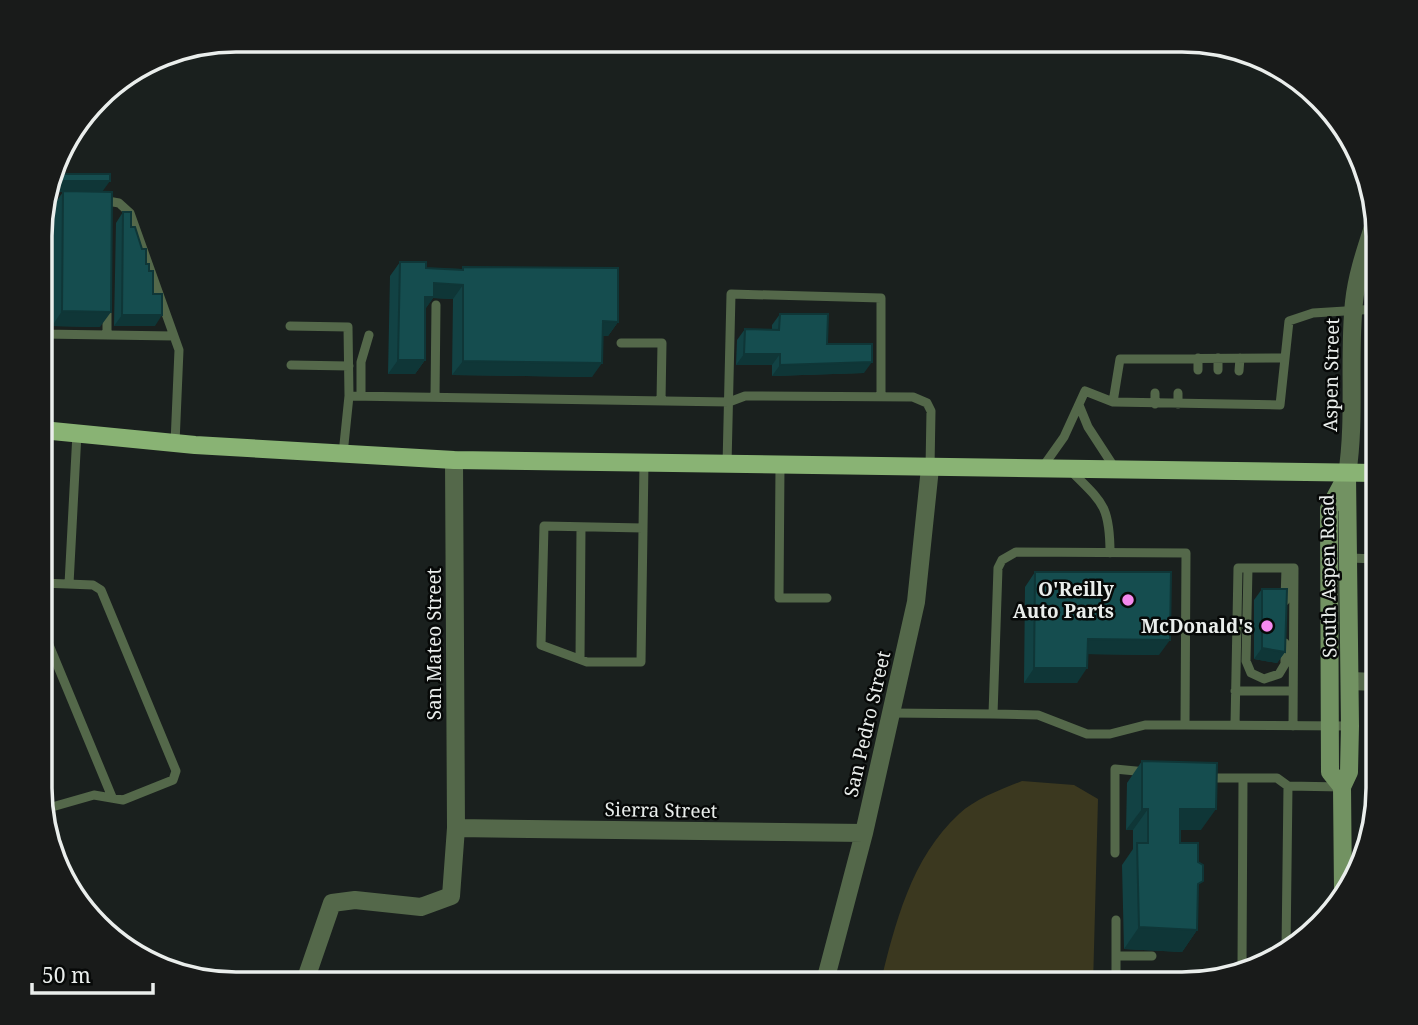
<svg xmlns="http://www.w3.org/2000/svg" width="1418" height="1025" font-family="'Noto Serif',serif">
  <rect width="100%" height="100%" fill="#1a201e"/>
  <path fill="#3b381f" d="M1022 781 1074 785 1098 799 1093 985H880C895 924 911 858 959 814 975 799 1002 789 1022 781Z"/>
  <g fill="none" stroke-linecap="round" stroke-linejoin="round">
    <path stroke="#54684a" stroke-width="9" d="M102 200 119 203 130 213 179 350 175 443
      M290 326 348 327 349 396
      M42 334 174 336
      M44 334V296
      M107 335V305
      M621 343H662L661 401
      M291 365 349 366
      M1198 370V358
      M1218 370V358
      M1239 371 1240 358
      M361 396V362L369 335
      M435 397 436 305
      M1113 402 1120 359 1285 358
      M1155 404V393
      M1178 404V393
      M1079 405 1088 427 1116 470
      M343 454 349 396 729 402 745 396 913 397 927 403 931 411 930 468
      M727 465 731 294 881 298V396
      M780 466 779 598H827
      M1042 468 1064 437 1085 391 1113 402 1280 405 1289 321 1313 313 1377 309
      M1070 470C1102 502 1110 505 1110 553
      M643 528 544 526 541 645 587 662H641L644 463
      M1350 558 1377 559
      M1248 568 1246 661 1251 673 1264 679 1279 674 1285 664V643
      M69 584 77 433
      M1285 601 1286 568
      M42 628 112 797
      M580 659 581 527
      M1235 691H1293
      M891 713 993 714 998 568 1002 560 1016 552 1186 553 1185 725H1145L1110 734H1087L1038 715 993 714
      M1185 725 1350 726
      M1235 725 1238 568H1294L1293 726
      M1205 778H1277L1288 786 1286 950
      M1243 778 1242 966H1261
      M1288 786 1342 787
      M42 790 52 807 94 795 123 800 173 780 176 771 101 590 93 585 42 583
      M1115 853V769L1146 772
      M1116 956H1152
      M1116 985V920"/>
    <path stroke="#54684a" stroke-width="18" d="M1347 475C1356 417 1348 359 1354 302 1357 273 1367 246 1376 218
      M1350 681 1377 682
      M456 828 864 833
      M304 984 332 903 355 900 421 907 451 896 456 828 454 460
      M824 985 864 833 916 602 930 468"/>
    <path stroke="#729262" stroke-width="18" d="M1342 787 1330 772 1329 509 1346 477
      M1343 891 1342 787 1349 772 1350 726 1347 475"/>
    <path stroke="#89b374" stroke-width="18" d="M42 430 195 445 454 460 1377 473"/>
  </g>
  <path fill="#124244" d="M102 191 100 327 52 326 53 206 63 192H48Z
    M123 212 142 249 146 264 149 271 153 294 155 326H114L116 223Z
    M400 262 426 268 462 269 463 267 618 322 608 336H603L592 377 452 375 453 299 433 298 425 309V360L415 374H388L390 276Z
    M780 314 827 344 864 373 772 376V365H736L737 340 745 329 772 330V325Z
    M1035 572 1159 655 1088 654 1077 683H1024L1025 587Z
    M1262 589 1285 652 1277 663 1254 659V600Z
    M1142 761 1201 830H1180V843L1198 889 1197 930 1182 952 1124 949 1122 865 1133 849V830H1126L1127 783Z"/>
  <path fill="#0f3637" d="M54 181H110L102 192H48L52 182Z
    M434 283 463 285 453 299 433 298 424 311H415Z
    M62 311 111 312 100 327 52 326Z
    M122 315H162L155 326H114Z
    M603 321 618 322 608 336H593Z
    M744 354H780L772 365H736Z
    M398 360H425L415 374H388Z
    M463 361 602 363 592 377 452 375Z
    M872 362 864 373 772 376 780 365Z
    M1088 639 1170 640 1159 655 1077 654Z
    M1262 648 1285 652 1277 663 1254 659Z
    M1034 668H1087L1077 683H1024Z
    M1142 809H1148L1133 830H1126Z
    M1180 809H1216L1201 830H1165Z
    M1139 927 1197 930 1182 952 1124 949Z"/>
  <path fill="#154d4f" stroke="#0f3637" stroke-width="2" d="M55 174H110V181H54L52 182Z
    M63 191 112 192 111 312 62 311Z
    M48 192 45 306H42V210Z
    M123 212H131V227H135L142 249H146V264H149V271H153V294H162V315H122Z
    M400 262H426V268L463 270V267L618 268V322L603 321 602 363 463 361V285L434 283V297H425V360H398Z
    M780 314H828L827 344H872V362L780 365V354H744L745 329 779 330Z
    M1035 572H1171L1170 640 1088 639 1087 668H1034Z
    M1262 589H1287L1285 652 1262 648Z
    M1142 761 1217 763 1216 809H1180V843H1198V862L1203 865V881L1198 884 1197 930 1139 927 1137 843H1148V809H1142Z"/>
  <g fill="#f589ee" stroke="#070908" stroke-width="2.5">
    <circle cx="1128" cy="600" r="7"/>
    <circle cx="1267" cy="626" r="7"/>
  </g>
  <g text-anchor="middle" dominant-baseline="central" stroke-width="5" stroke-linejoin="round" paint-order="stroke">
    <g font-size="19" fill="#eaeeec" stroke="#070908">
      <text transform="translate(1331 375) rotate(-89)">Aspen Street</text>
      <text transform="translate(1328 576) rotate(-91)">South Aspen Road</text>
      <text transform="translate(434 644) rotate(-90)">San Mateo Street</text>
      <text transform="translate(867 724) rotate(-77)">San Pedro Street</text>
      <text transform="translate(661 810) rotate(1)">Sierra Street</text>
    </g>
    <g font-size="19" font-weight="bold" fill="#eaeeec" stroke="#070908" text-anchor="end">
      <text x="1114" y="589">O'Reilly<tspan x="1114" dy="22">Auto Parts</tspan></text>
      <text x="1253" y="626">McDonald's</text>
    </g>
  </g>
  <path d="M0 0H1418V1025H0ZM236 52H1182A184 184 0 0 1 1366 236V788A184 184 0 0 1 1182 972H236A184 184 0 0 1 52 788V236A184 184 0 0 1 236 52Z" fill="#191b1a" fill-rule="evenodd"/>
  <path fill="none" stroke="#eaeeec" stroke-width="3.5" d="M236 52H1182A184 184 0 0 1 1366 236V788A184 184 0 0 1 1182 972H236A184 184 0 0 1 52 788V236A184 184 0 0 1 236 52Z"/>
  <path d="M32 983v10h121v-10" fill="none" stroke="#eaeeec" stroke-width="3.5"/>
  <text x="42" y="983" font-size="21" fill="#eaeeec" stroke="#070908" stroke-width="5" paint-order="stroke">50 m</text>
</svg>
